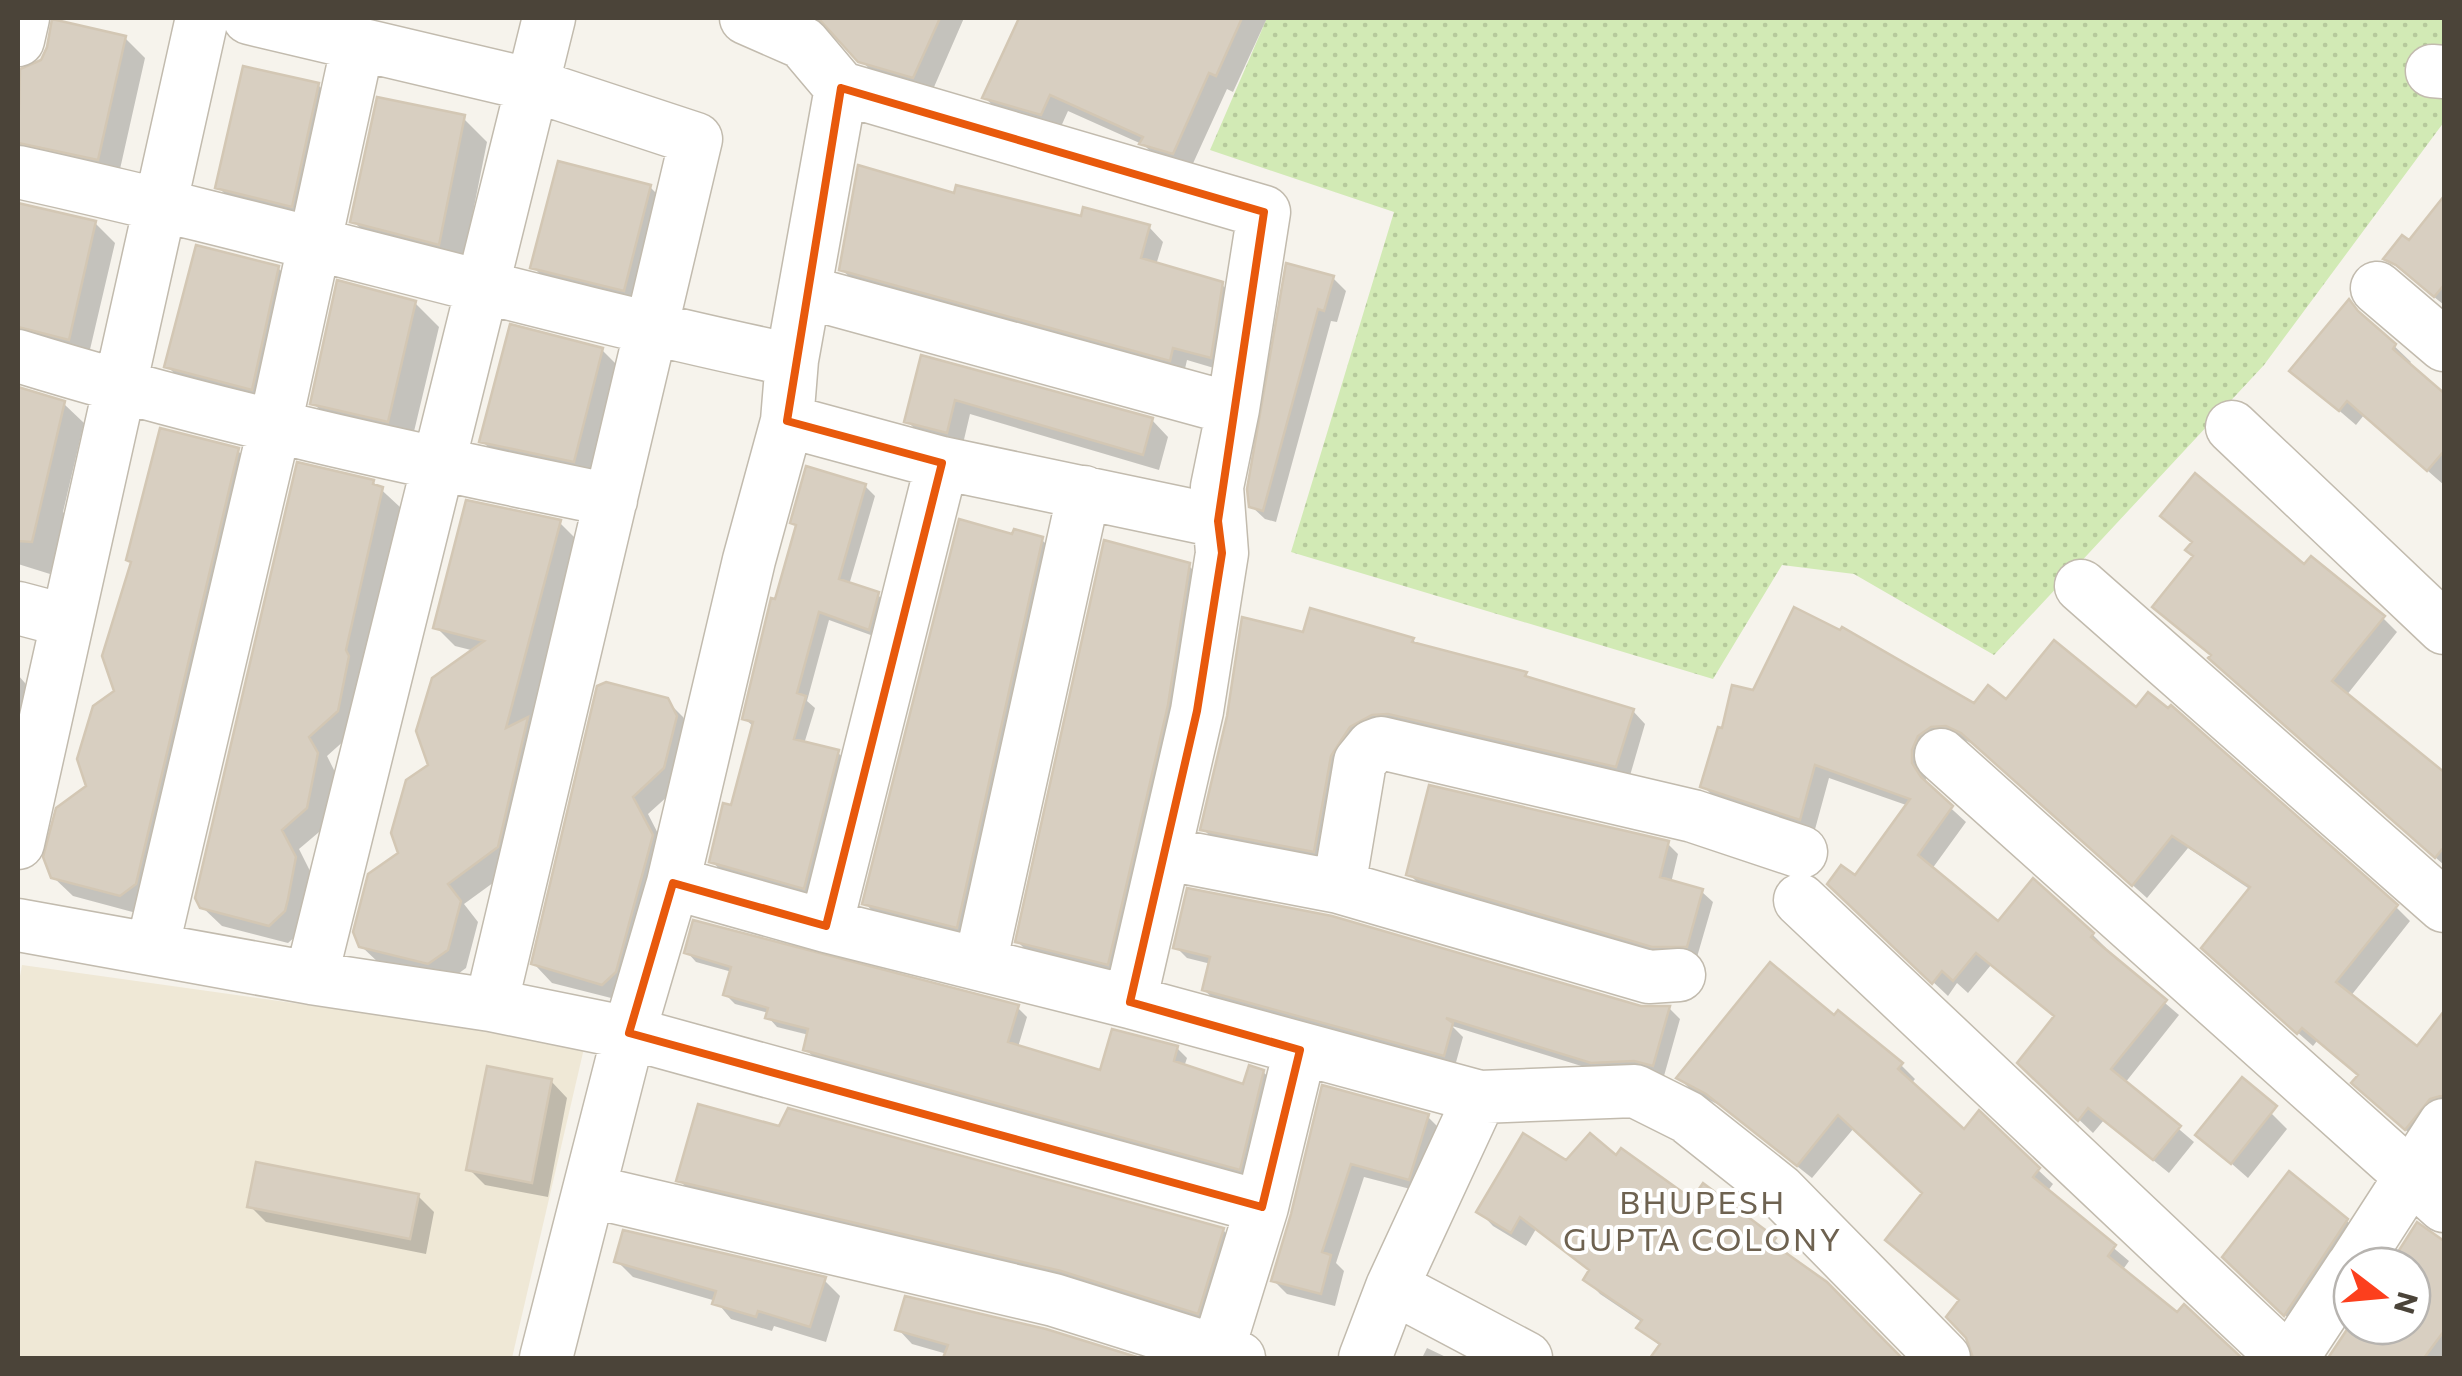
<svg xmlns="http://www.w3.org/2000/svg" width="2462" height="1376" font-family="Commissioner,sans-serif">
  <defs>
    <pattern id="grass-dots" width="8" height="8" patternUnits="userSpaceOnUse" patternTransform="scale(2.5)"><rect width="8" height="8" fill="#d2eab5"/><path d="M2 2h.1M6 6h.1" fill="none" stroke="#b6ca9c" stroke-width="1.8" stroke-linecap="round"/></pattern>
  </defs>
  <rect width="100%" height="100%" fill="#f6f3ec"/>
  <path fill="#efe8d6" d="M22 965 585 1044 512 1358H18V988Z"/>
  <path fill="url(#grass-dots)" d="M1267 18H2444V122L2264 365 1994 655 1854 574 1782 565 1713 679 1291 552 1394 212 1210 150Z"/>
  <path fill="#0003" d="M801 18H964L931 94 879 79 834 32Z
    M1021 18H1267L1233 92 1227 89 1190 170 1160 161 1144 145 1068 111 1059 131 1003 115 985 98Z
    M125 38 145 58 118 178 18 170V71H27Z
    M318 85 342 109 315 229 242 211 218 187Z
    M463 118 487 142 462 267 377 245 353 221Z
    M650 187 674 211 648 313 557 291 533 267Z
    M956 196 1149 227 1163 242 1156 265 1221 284 1236 298 1224 371 1187 360 1184 373 856 283 841 269Z
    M2444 200V305L2386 258 2409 244Z
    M18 205 95 223 115 243 88 358 18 353Z
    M1288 266 1333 278 1346 291 1337 322 1331 321 1276 522 1265 519 1251 506Z
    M278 268 302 292 276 412 191 390 167 366Z
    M415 303 439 327 411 444 337 427 313 403Z
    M2365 318 2411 362 2408 365 2444 396V485L2364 415 2356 425 2293 371Z
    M602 350 626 374 597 484 506 465 482 441Z
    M923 358 1152 420 1168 437 1159 470 970 414 962 448 923 437 907 421Z
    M18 390 64 404 84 423 63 512 67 517 50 574 18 564Z
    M237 450 256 469 140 914 73 896 53 877 89 787 117 692 133 564Z
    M373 482 401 508 356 730 327 756 336 774 325 827 299 849 313 877 303 930 288 943 222 926 202 907Z
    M865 486 875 496 849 585 877 594 887 604 879 638 829 620 807 701 815 708 804 744 838 753 848 762 814 897 721 871 712 861 733 809 754 727 745 719 798 527 793 522Z
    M559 522 578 541 530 723 546 739 516 866 464 904 478 922 466 968 447 982 381 965 361 946 401 854 475 651 455 646 436 627Z
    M1014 537 1042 540 1052 550 967 937 875 914 865 903Z
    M1189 566 1203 580 1121 978 1032 956 1018 942Z
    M2305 567 2383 618 2397 632 2346 696 2444 777V865L2226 672Z
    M1305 635 1413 640 1420 647 1525 674 1532 681 1633 711 1645 724 1629 779 1402 726 1327 863 1216 842 1203 829 1229 716Z
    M18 675 25 683 35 709 18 760Z
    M600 687 666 700 683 717 692 734 680 785 648 814 668 853 619 1000 552 983 536 966Z
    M1754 692 1974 706 2006 702 2137 710 2396 907 2410 921 2350 997 2417 1049 2444 1015V1112L2420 1143 2369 1097 2360 1076 2317 1041 2313 1046 2218 962 2251 890 2188 848 2147 898 1978 746 1962 739 1946 740 1925 765 1926 780 1932 791 1966 822 1932 869 1999 925 2092 934 2106 948 2104 951 2179 1015 2125 1083 2194 1142 2169 1173 2104 1120 2093 1133 2020 1063 2056 1018 1991 965 1968 993 1957 983 1948 996 1844 898 1909 806 1829 778 1814 833 1717 800 1703 786 1724 731Z
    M1667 843 1678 854 1671 883 1702 892 1713 902 1697 957 1665 956 1420 885 1409 874Z
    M1176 947 1640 1008H1669L1680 1019 1664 1076 1604 1073 1452 1026 1463 1037 1455 1066 1216 1001 1204 990 1211 964 1187 958Z
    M687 952 1017 1007 1027 1017 1018 1047 1102 1073 1177 1048 1187 1058 1184 1067 1245 1087 1263 1072 1273 1081 1249 1178 815 1058 805 1049 809 1035 777 1027 768 1017 769 1013 735 1004 725 994 732 972 696 962Z
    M1834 1018 1901 1065 1915 1079 1911 1084 1964 1133 1979 1114 2053 1184 2047 1192 2129 1261 2114 1282 2212 1358H1976L1961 1302 1888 1240 1925 1194 1854 1128 1812 1178 1723 1107 1693 1092 1679 1078Z
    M551 1081 567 1098 548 1197 485 1185 469 1169Z
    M1324 1088 1427 1116 1441 1130 1422 1192 1364 1177 1336 1263 1344 1271 1335 1306 1287 1294 1273 1280 1294 1215Z
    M2271 1113 2287 1129 2248 1178 2199 1135Z
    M781 1129 1223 1230 1235 1242 1210 1324 691 1192 679 1180Z
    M1616 1159 1692 1202 1774 1240 1789 1254 1787 1257 1826 1284 1899 1358H1653L1661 1347 1639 1327 1643 1323 1600 1294 1586 1279 1591 1272 1536 1229 1526 1246 1493 1226 1479 1211 1566 1164Z
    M418 1196 434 1212 426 1254 266 1222 250 1206Z
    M2346 1220 2362 1237 2301 1330 2241 1273Z
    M2418 1226 2444 1245V1358H2331L2352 1326H2412V1266H2391Z
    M617 1261 824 1280 840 1296 826 1342 774 1326 772 1331 731 1319 716 1301 633 1277Z
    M898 1329 1045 1331 1133 1358H945L947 1354 912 1344Z
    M1427 1348 1448 1358H1422Z"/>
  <path fill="#d8cfc1" stroke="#d3c7b4" stroke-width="2.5" d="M818 18H940L913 78 858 62Z
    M1019 18H1242L1216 76 1209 73 1173 154 1139 144 1143 137 1050 95 1041 115 982 98Z
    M52 19 126 36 98 160 18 143 20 69 41 60 47 47Z
    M243 66 319 83 292 207 215 188Z
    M377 97 465 115 439 245 350 222Z
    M558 161 651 185 624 291 530 268Z
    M858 165 954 193 956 185 1081 216 1083 207 1150 225 1141 258 1223 282 1211 358 1173 348 1170 361 839 270Z
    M2444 196V285L2434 297 2396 265 2383 259 2402 235 2409 240Z
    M18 203 96 221 69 340 18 327Z
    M196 245 279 266 252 390 164 367Z
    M1286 263 1334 276 1324 311 1318 309 1263 511 1249 507 1247 489Z
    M337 280 416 301 388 422 310 404Z
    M2349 299 2358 311 2396 344 2393 349 2444 393V451L2427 471 2347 401 2339 411 2289 371Z
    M510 324 603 348 574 462 479 442Z
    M921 355 1153 418 1143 455 955 400 947 433 904 422Z
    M18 387 65 401 32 542 18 541Z
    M160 428 239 448 136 884 120 896 51 878 43 857 56 808 86 786 77 759 93 706 114 691 102 656 131 562 126 560Z
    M297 462 374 480 373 484 383 487 346 650 349 656 338 711 309 737 318 753 307 808 282 830 296 857 288 899 285 911 269 926 200 908 195 898Z
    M806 466 866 484 839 579 879 592 869 630 819 612 797 693 806 696 794 739 839 750 804 889 709 862 723 803 731 805 753 722 742 719 771 598 775 599 796 525 790 523Z
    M2195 473 2304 564 2311 556 2385 616 2332 681 2444 772V847L2435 858 2208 658 2211 655 2152 607 2193 556 2185 550 2192 542 2160 516Z
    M466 500 561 520 506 728 528 717 498 847 448 884 461 901 448 950 428 964 359 947 353 932 368 874 398 853 391 833 406 780 428 765 416 731 432 678 484 641 433 628Z
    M959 519 1012 534 1014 529 1043 537 957 928 862 904Z
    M1104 540 1190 563 1168 705 1108 965 1015 942Z
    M1794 607 1840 630 1842 627 1974 703 1988 685 2006 699 2054 640 2136 707 2148 692 2168 708 2171 705 2398 905 2336 982 2417 1046 2444 1011V1095L2430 1099 2405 1130 2351 1083 2358 1075 2302 1028 2297 1034 2201 948 2250 887 2172 836 2132 886 1961 733 1946 726 1931 727 1918 736 1912 750V763L1921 777 1953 806 1918 855 1998 921 2033 878 2094 933 2091 937 2167 1000 2111 1069 2181 1126 2153 1160 2088 1108 2078 1121 2017 1063 2054 1016 1976 953 1953 981 1942 971 1932 984 1827 884 1841 865 1855 875 1910 799 1815 765 1800 820 1700 787 1718 727 1722 728 1732 685 1753 690Z
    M1310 608 1414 638 1412 642 1527 672 1525 676 1634 709 1616 767 1388 714 1372 715 1350 727 1331 756 1314 852 1200 830 1227 716 1242 617 1303 632Z
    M606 682 668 698 677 716 664 768 633 797 653 835 616 972 602 985 531 964 597 686Z
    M1429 785 1669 841 1660 877 1703 889 1687 947H1652L1406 875Z
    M1187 888 1332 916 1641 1006H1670L1653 1066 1634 1061 1591 1063 1446 1018 1453 1023 1444 1056 1202 990 1210 957 1173 948Z
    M693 920 1019 1005 1008 1042 1100 1070 1112 1029 1178 1046 1174 1061 1243 1084 1249 1065 1264 1070 1240 1170 803 1050 808 1029 765 1018 768 1008 723 995 731 967 684 953Z
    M1770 962 1834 1015 1838 1010 1903 1063 1898 1069 1964 1129 1979 1110 2040 1168 2033 1177 2116 1245 2108 1256 2177 1312 2184 1304 2242 1358H1973L1966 1338 1946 1317 1959 1300 1885 1240 1922 1193 1838 1115 1797 1166 1706 1094 1676 1078Z
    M487 1066 552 1079 532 1183 466 1170Z
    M2242 1077 2277 1106 2231 1164 2195 1135Z
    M1322 1085 1429 1114 1409 1180 1351 1164 1322 1252 1331 1255 1321 1294 1271 1281 1291 1214Z
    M698 1104 779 1126 788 1108 1224 1228 1198 1314 1061 1271 676 1181Z
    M1523 1133 1566 1160 1590 1133 1616 1155 1621 1148 1692 1199 1703 1183 1776 1238 1772 1243 1827 1282 1902 1358H1650L1660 1344 1636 1328 1642 1320 1583 1280 1589 1270 1520 1217 1511 1233 1476 1212Z
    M256 1162 419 1194 410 1239 247 1207Z
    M2289 1171 2348 1219 2284 1316 2222 1257Z
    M2417 1222 2444 1241V1331L2424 1358H2328L2352 1322V1326H2412V1266H2389Z
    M623 1230 826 1277 810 1327 758 1311 756 1317 712 1304 716 1291 614 1262Z
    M905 1296 1046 1329 1140 1358H943L948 1345 895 1330Z"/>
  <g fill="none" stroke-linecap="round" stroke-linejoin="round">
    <defs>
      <path id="minor" d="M249 18 532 85 696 139 491 1005
        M18 40 23 18
        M2432 71 2444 72
        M841 88 1264 212 1233 409 1217 487 1222 553 1197 711 1130 1002
        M18 172C277 229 532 305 792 360
        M2377 288 2444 345
        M806 292 1233 409
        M18 356C212 416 411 459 611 500
        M787 421 942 463 1218 521
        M2232 427 2444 628
        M2081 586 2444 906
        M18 608 67 621
        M1941 755 2444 1206
        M18 843 202 18
        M1167 854 1339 887 1649 977 1679 975
        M673 883 826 926 1130 1002 1480 1097 1635 1091 1687 1117 1779 1190 1944 1358
        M1339 887 1360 762 1373 746 1381 743 1693 816 1801 852
        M1800 900 2285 1358
        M18 925 311 978 491 1005 629 1033 1262 1207
        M826 926 942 463
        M152 949 275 425 358 44
        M980 964 1084 492
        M311 978 549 18
        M589 1191 1054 1300 1239 1358
        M2353 1266 2444 1125
        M1392 1287 1526 1358
        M1217 1353 1262 1207 1300 1050
        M546 1358 629 1033 673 883 749 560 787 421 792 360 841 88 803 43 746 18
        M1365 1358 1392 1287 1480 1097
        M2292 1358 2352 1267"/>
    </defs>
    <use href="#minor" stroke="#c2bbae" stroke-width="55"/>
    <use href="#minor" stroke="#fff" stroke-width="52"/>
  </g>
  <path fill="none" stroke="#e8590c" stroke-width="8" stroke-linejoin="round" d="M841 88 1264 212 1218 521 1222 553 1197 711 1130 1002 1300 1050 1262 1207 629 1033 673 883 826 926 942 463 787 421Z"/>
  <g text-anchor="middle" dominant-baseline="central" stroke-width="8" stroke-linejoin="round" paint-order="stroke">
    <g font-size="32" letter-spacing="2.5" fill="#6e6250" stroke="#fff">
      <text x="1703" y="1201">BHUPESH<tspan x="1703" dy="37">GUPTA COLONY</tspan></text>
    </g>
  </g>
  <rect width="2462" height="1376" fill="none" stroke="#4b4439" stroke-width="40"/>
  <g transform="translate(2382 1296) rotate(106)"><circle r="48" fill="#ffffff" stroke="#b7b4b0" stroke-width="2.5"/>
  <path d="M0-8L18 38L0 25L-18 38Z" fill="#fc3f1d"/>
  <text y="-15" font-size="28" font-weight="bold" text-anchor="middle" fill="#4b4439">N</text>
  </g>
</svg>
